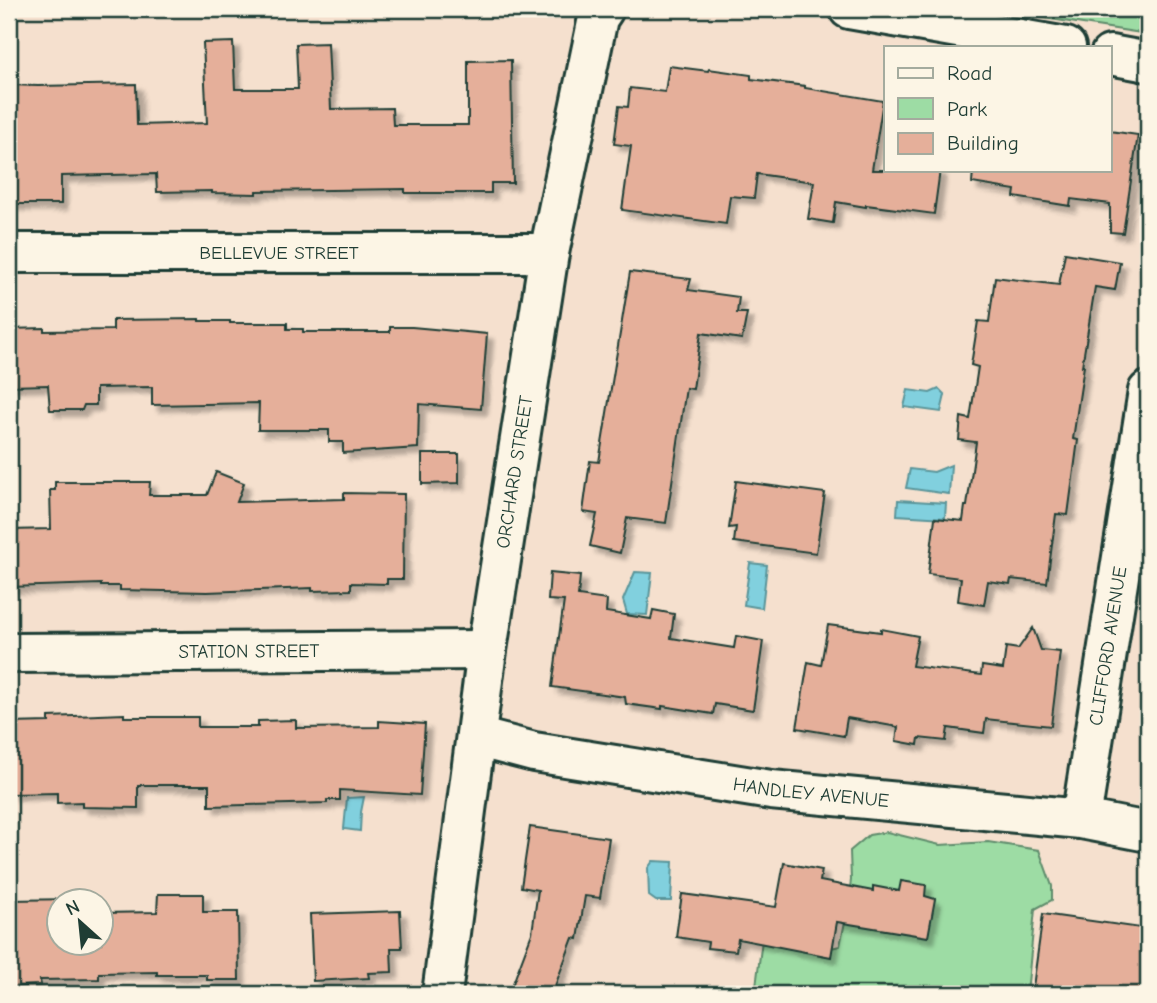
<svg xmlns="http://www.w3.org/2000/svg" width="1157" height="1003" font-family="'Comic Neue',sans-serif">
  <defs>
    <filter id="shadow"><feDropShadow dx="6" dy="6" stdDeviation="2" flood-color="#0004"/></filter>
  </defs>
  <rect width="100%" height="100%" fill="#f5e0ce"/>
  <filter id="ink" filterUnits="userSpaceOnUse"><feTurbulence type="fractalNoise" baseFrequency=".0143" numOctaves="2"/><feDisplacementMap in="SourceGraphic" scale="14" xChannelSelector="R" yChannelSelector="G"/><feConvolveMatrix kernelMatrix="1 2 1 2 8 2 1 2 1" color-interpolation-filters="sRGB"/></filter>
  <g filter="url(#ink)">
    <path fill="#9ddca4" stroke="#5e8c6c" stroke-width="2" d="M986 9H1148V34Z
      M887 832 940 845 988 842 1039 850 1052 886V900L1035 909 1027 994H755L762 940 823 950 840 946 847 912 851 880 850 851 869 835Z"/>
    <path fill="#81d0de" stroke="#5a959a" stroke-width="2" d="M939 389 945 395 941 412 904 407 908 390 930 393Z
      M951 465 949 494 906 488 910 469 934 472Z
      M898 500 946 503 945 518 897 515Z
      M750 563 767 565 762 608 744 605Z
      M635 572 652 573 647 615 627 614 623 600Z
      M364 797 361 812 360 831 344 829 347 798Z
      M653 861 673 862 671 901H656L649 896 648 868Z"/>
    <path fill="#e5af9a" stroke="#1f3d34" stroke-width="2" filter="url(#shadow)" d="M233 42 235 89H298L296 44 328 43 331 109 392 108 393 125H468V61L511 60 513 183H491V193H405V189L256 191V194L212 193V191L157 192 156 174 61 176V204H9V85L38 86 136 84 137 125 207 123 203 43Z
      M669 66 708 71 709 69 751 75V79L805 86V88L883 101 872 170H940L934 214 866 205V207L836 202 833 223 808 219 814 182 757 174 754 198 730 196 726 224 622 210 631 146 614 144 619 106 628 107 630 88 665 92Z
      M1110 131 1138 135 1123 233 1110 232V204L1071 199 1070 206 1014 197 1015 190 972 183 973 170H1110Z
      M1065 253 1120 262 1115 290 1095 287 1082 366H1084L1073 439 1078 440 1068 515 1056 514 1047 583 1011 579 1010 584 988 581 984 605 958 601 961 578 928 574 935 518 963 521 965 506H967L976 442 959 440 961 417 970 419 978 367 971 365 978 321 989 322 995 277 1059 285Z
      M630 272 691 279 688 290 739 297 737 313H747L742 339 701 333 693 389 686 388 666 523 627 518 620 553 590 546 597 514 583 512 590 461 599 462Z
      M199 319V321H230V323H287V329H303V332H390V327H412L487 334 481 409 419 404 418 448 343 453V442H329V430H258L259 403 152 405V387L96 388V405H84L82 410H50L48 385 9 386V329L44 328V331L113 330V320Z
      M422 454H459V483L422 484Z
      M216 472 244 483 237 502 344 499V493L404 494 403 579H387V584L351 583V590L312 591V588L207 592 120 590V586H101V584L9 587V530L51 529 50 490H55V482H150L149 495H207Z
      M736 481 825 493 816 553 734 542 736 527 729 528Z
      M550 573 580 576 578 596 607 600 606 612 651 619 653 610 674 614 671 638 734 648 736 636 763 641 753 710 715 704 713 714 662 706V709L626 704 625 697 552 687 564 601 548 600Z
      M828 625 881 632V629L918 636 912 666 981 675 982 666 1003 669 1006 647 1018 649 1033 628 1041 650 1060 652 1051 726 986 719 984 733 948 728 946 741 919 738 918 745 896 741 898 727 847 718 844 736 797 728 808 662 821 665Z
      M124 714V717H198V727H258V721L296 720V728L379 727V721L425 724 420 795 340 790V800H327V803L209 806V785H138V808L82 807V802L57 803V793L11 794 10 723 49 722V717Z
      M530 827 609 838 600 898 585 896 578 939 573 938 552 994H509L532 933 538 890 521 887Z
      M784 863 822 870 820 881 873 891V886L899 891 901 881 926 885 925 896 935 899 928 937 837 922 831 957 738 939 736 951 707 948 708 942 676 937 682 894 776 907Z
      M158 894H203V912H238L239 980H207V975H157V972L99 973V979L40 980 41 985 9 987V900L75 899V901H60V943H102V913L157 912Z
      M400 911 402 948H391L392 972 368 973 369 978 313 981 310 914Z
      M1043 914 1148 929V994H1133L1080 987 1079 994H1032Z"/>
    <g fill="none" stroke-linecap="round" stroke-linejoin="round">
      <defs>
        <g id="minor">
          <path d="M849 9 1066 47"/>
          <path d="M1110 55 1148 62"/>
          <path id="s1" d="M9 253H549"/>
          <path id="s2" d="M9 653 487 650"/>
          <path id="s3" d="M476 737 534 752 771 790 1081 819 1148 832"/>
          <path id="s4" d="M1081 819 1148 391"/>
          <path id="s5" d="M442 994 487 650 549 253 598 18 604 9"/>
        </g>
      </defs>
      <use href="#minor" stroke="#1f3d34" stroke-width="44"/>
      <use href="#minor" stroke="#fcf5e5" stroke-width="38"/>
    </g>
  </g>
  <g text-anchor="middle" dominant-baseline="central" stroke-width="6" stroke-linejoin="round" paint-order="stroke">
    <g font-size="19" fill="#1f3d34" stroke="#fcf5e5">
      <text stroke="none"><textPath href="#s1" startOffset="270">BELLEVUE STREET</textPath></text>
      <text stroke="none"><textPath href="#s5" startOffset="527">ORCHARD STREET</textPath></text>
      <text stroke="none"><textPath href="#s4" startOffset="175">CLIFFORD AVENUE</textPath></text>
      <text stroke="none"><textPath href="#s2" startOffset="240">STATION STREET</textPath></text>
      <text stroke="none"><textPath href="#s3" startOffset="340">HANDLEY AVENUE</textPath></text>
    </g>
  </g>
  <rect width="1157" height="1003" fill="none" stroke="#fcf5e5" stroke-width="35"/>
  <rect x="18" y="18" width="1122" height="968" fill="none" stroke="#1f3d34" stroke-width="2.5" filter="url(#ink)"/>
  <rect x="884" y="46" width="228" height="126" fill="#fcf5e5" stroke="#a4ab9e" stroke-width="2"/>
  <rect x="898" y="68" width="35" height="10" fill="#fcf5e5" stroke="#a4ab9e" stroke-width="2"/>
  <text x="947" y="80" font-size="21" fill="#1f3d34">Road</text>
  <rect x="898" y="98" width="35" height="21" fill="#9ddca4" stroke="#a4ab9e" stroke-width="2"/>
  <text x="947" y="116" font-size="21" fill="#1f3d34">Park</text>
  <rect x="898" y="133" width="35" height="21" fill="#e5af9a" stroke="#a4ab9e" stroke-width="2"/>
  <text x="947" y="150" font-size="21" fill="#1f3d34">Building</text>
  <g transform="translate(80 922) rotate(333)"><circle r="33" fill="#fcf5e5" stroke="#a4ab9e" stroke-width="2"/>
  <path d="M0-5L12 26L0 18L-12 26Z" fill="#1f3d34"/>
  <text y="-10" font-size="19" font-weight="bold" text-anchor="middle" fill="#1f3d34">N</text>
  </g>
</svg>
